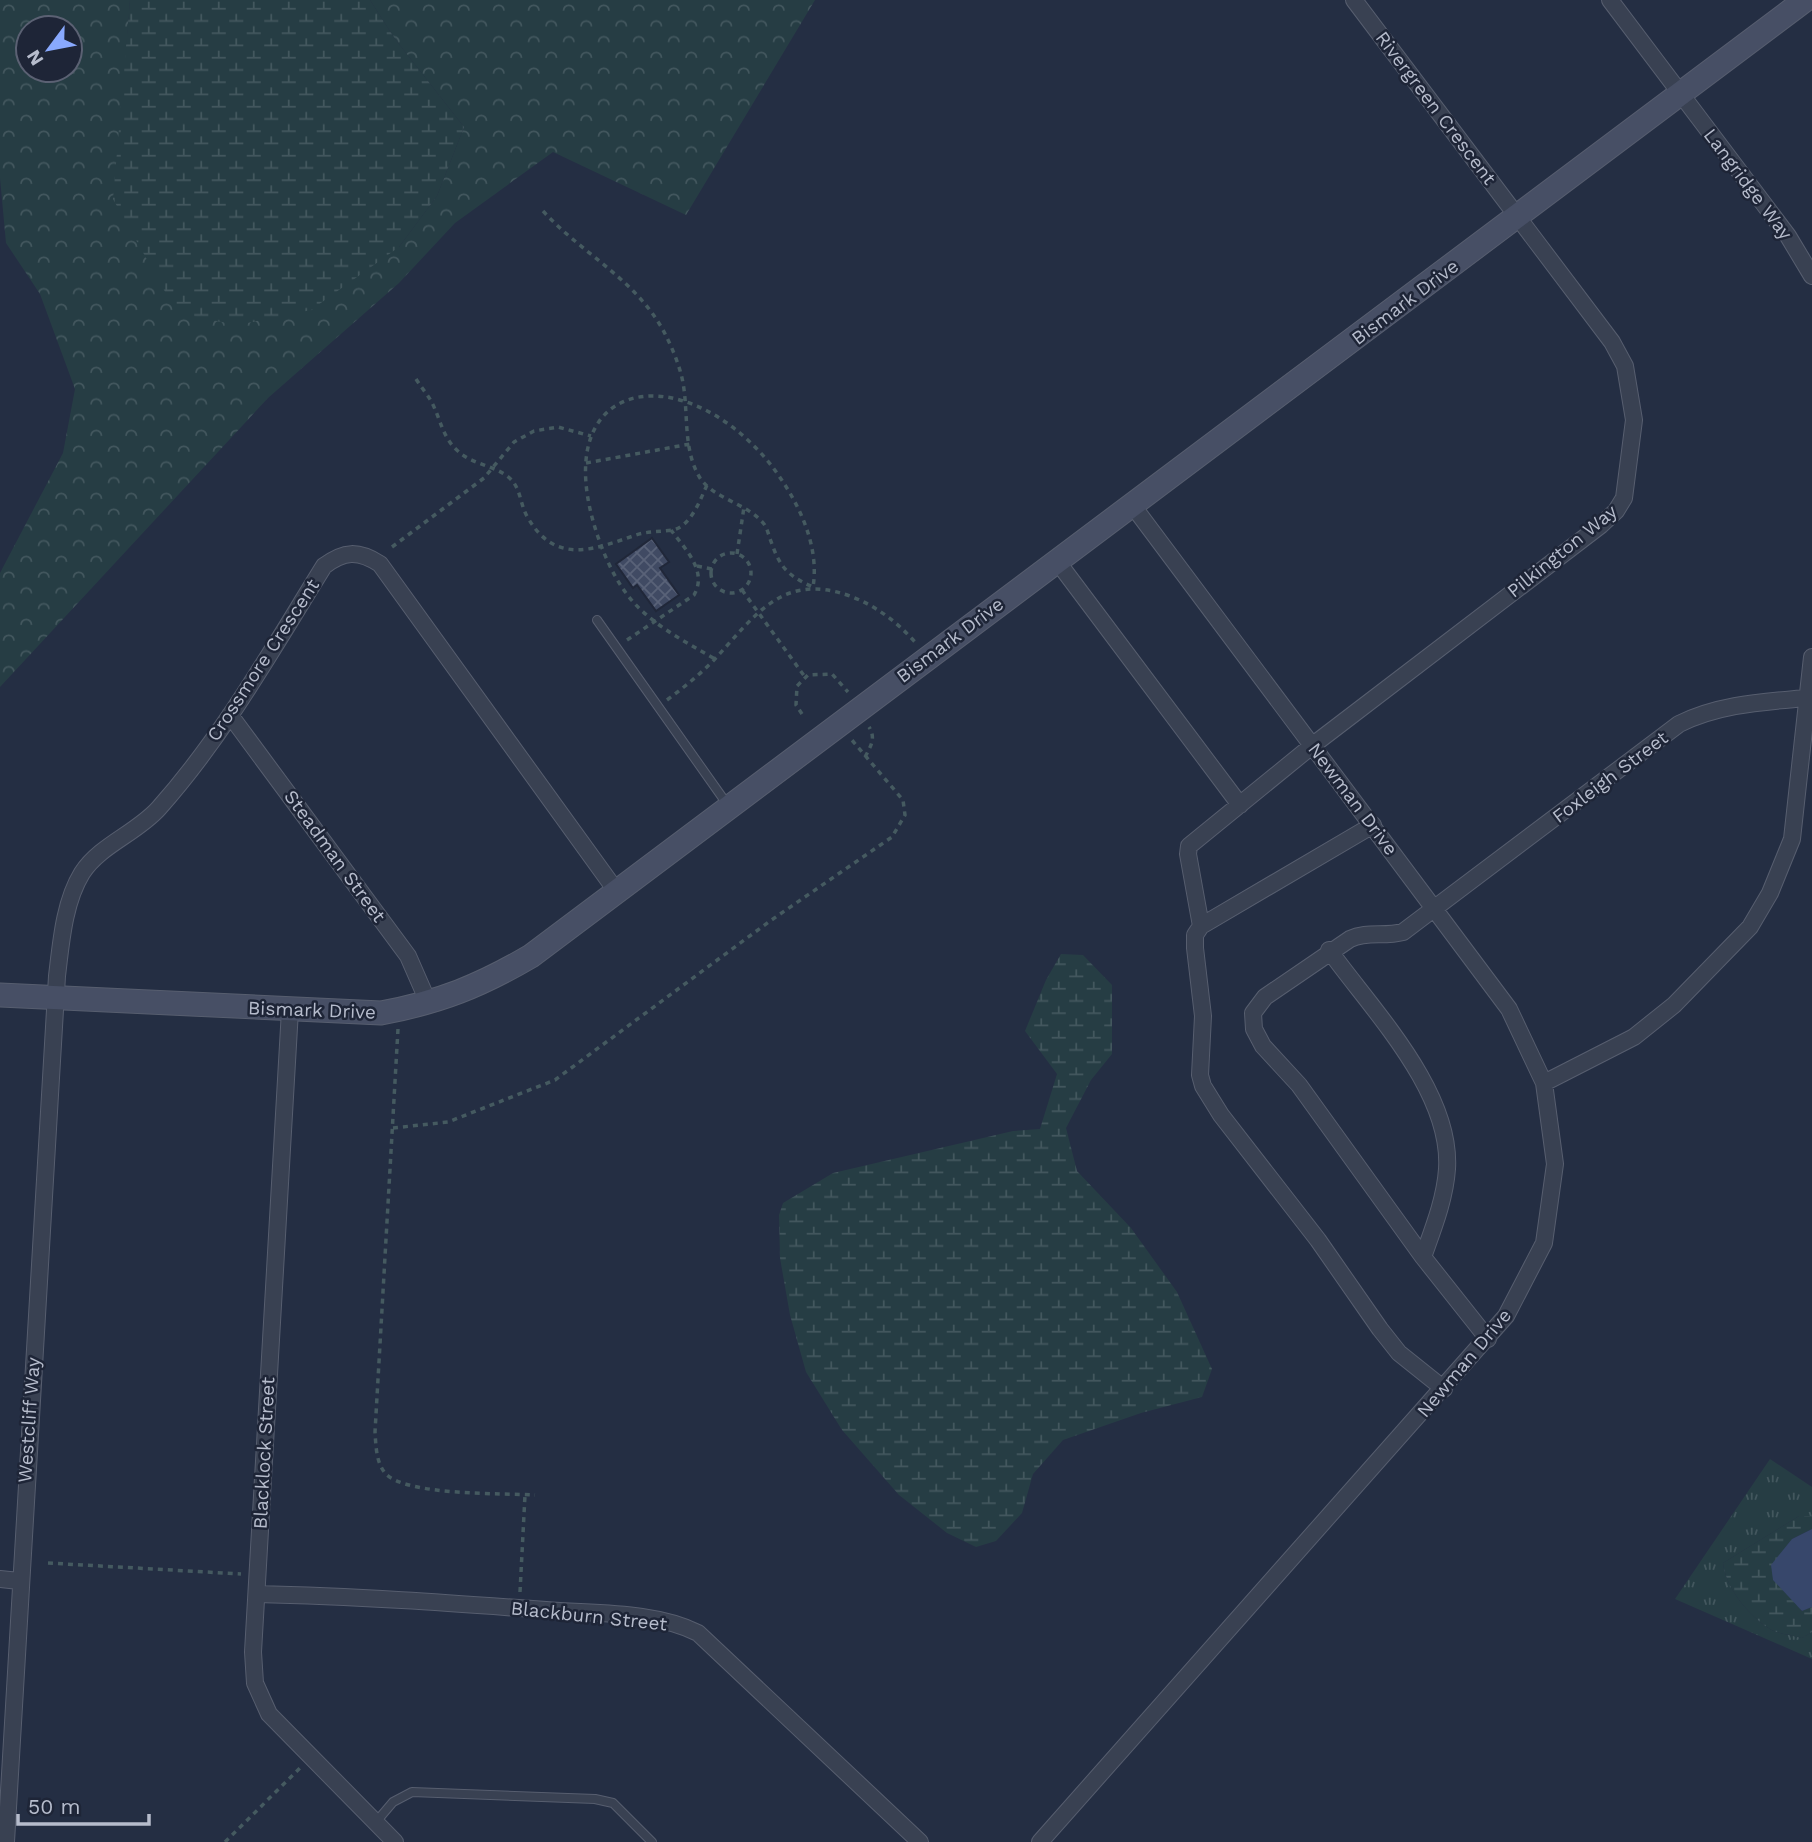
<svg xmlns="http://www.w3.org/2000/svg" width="1812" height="1842" font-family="'Work Sans',sans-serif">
  <defs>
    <pattern id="grass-tufts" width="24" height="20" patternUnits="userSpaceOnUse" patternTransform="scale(1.75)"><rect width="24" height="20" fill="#263d44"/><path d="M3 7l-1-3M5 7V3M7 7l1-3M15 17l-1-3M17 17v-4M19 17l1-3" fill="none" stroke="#43575e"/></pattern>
    <pattern id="forest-crowns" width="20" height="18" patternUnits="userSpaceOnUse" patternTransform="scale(1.75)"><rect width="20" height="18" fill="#263d44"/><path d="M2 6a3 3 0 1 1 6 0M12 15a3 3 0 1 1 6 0" fill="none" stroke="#43575e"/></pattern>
    <pattern id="wetland-marsh" width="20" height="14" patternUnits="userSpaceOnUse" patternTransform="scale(1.75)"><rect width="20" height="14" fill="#263d44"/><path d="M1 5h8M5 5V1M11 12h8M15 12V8" fill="none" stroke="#43575e"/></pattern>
    <pattern id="building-cross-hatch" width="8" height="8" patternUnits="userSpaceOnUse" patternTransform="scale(1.75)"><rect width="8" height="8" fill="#404a63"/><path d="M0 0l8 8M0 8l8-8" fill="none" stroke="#596278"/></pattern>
  </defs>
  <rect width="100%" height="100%" fill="#242e43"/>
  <path fill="url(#grass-tufts)" d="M1770 1459 1812 1487V1516H1799L1723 1563C1726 1588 1748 1615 1770 1629 1778 1634 1792 1635 1802 1638L1812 1632V1659L1675 1599Z"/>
  <path fill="url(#forest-crowns)" fill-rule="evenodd" d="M0 0H130L123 93 399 247 437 196 464 127 395 39 370 0H815L686 215 553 152 455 223 399 283 268 398 0 687V573L63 453 75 389 40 294 6 243 0 178ZM28 28H70V70H28Z"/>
  <path fill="url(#wetland-marsh)" d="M130 0H370L395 39 464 127 437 196 399 247 311 310 237 325 177 313 113 199Z
    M1061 954 1083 955 1112 985V1054L1091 1080 1066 1128 1077 1171 1131 1228 1177 1292 1212 1369 1202 1397 1141 1413 1063 1440 1033 1474 1022 1513 996 1541 976 1547 947 1533 899 1495 842 1430 806 1372 790 1315 780 1258 779 1215 783 1203 833 1173 1013 1131 1040 1129 1057 1074 1025 1031 1046 980Z
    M1799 1516H1812V1529L1792 1539 1801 1611 1812 1607V1632L1802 1638C1792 1635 1778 1634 1770 1629 1748 1615 1726 1588 1723 1563Z"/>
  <path fill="#37476b" d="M1812 1529V1607L1802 1611 1773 1580 1771 1565 1792 1539Z"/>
  <path fill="url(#building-cross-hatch)" stroke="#202739" stroke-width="2" d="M652 538 669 562 660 568 679 595 656 611 637 585 633 588 616 564Z"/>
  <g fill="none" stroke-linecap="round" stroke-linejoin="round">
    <defs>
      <path id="lane" d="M597 620 727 804
        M376 1822 393 1802 412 1792 595 1799 613 1803 652 1842"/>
      <path id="street" d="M1610 0 1788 236 1812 276
        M1057 561 1240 805
        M230 715 408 956 429 1004
        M1373 825 1201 926 1195 935V948L1203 1016 1200 1075 1203 1086 1221 1115 1318 1240 1380 1329 1399 1353 1444 1389
        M1201 926 1188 854 1189 846 1313 745 1601 525 1616 511 1624 498 1634 420 1625 366 1612 342 1354 0
        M1329 950C1372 1010 1452 1091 1447 1169 1445 1199 1433 1229 1423 1257
        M290 1010 253 1652 255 1683 269 1714 395 1842
        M1544 1083 1634 1037 1674 1005 1750 927 1770 893 1792 839 1812 657
        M1488 1339 1423 1257 1299 1085 1263 1046 1254 1029 1253 1013 1265 997 1350 939C1367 931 1384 937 1403 932L1679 724C1719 704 1763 702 1806 698
        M0 1579 19 1581
        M257 1594C354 1596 450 1603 546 1610 594 1614 655 1611 698 1633L920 1842
        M6 1842 57 976C61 943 64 902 82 873 100 845 137 833 159 808 224 735 273 648 324 566 344 551 358 550 380 564L617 892
        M1040 1842 1506 1316 1544 1243 1555 1164 1544 1083 1509 1009 1133 506"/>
      <path id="secondary" d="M0 995 381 1013C440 1002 480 986 531 956L1805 0"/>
    </defs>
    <use href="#lane" stroke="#575e6f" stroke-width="10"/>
    <use href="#street" stroke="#575e6f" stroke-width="18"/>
    <use href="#secondary" stroke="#575e6f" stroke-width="25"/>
    <path stroke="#455a60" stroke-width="3.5" stroke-dasharray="5 5" stroke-linecap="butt" d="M543 211C581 253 634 278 663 330 670 343 677 359 681 374 690 407 681 447 700 478 714 499 747 503 764 524 768 530 769 537 772 544 780 568 790 577 813 587 820 544 797 499 771 465 682 354 543 376 598 537 607 563 620 590 640 609 662 630 689 644 715 659
      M416 379C421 387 427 394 431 401 441 419 442 438 459 452 474 466 502 466 514 483 521 493 521 507 528 518 556 566 595 549 636 535 648 531 660 532 673 530 691 526 700 500 707 485
      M586 463 690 444
      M392 547 484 478 514 442 534 431 558 427 591 436
      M711 573a20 20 0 1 1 40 0a20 20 0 1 1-40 0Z
      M737 554 744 507
      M697 566 712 569
      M742 590 805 677
      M627 640 694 595C708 571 685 549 671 530
      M667 700C683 688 698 676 712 662 754 618 780 571 850 596 876 606 896 621 915 642
      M802 714 796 705 797 686 808 675 832 674 848 692
      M865 757C871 746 876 738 869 727
      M398 1029 375 1432C376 1446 376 1462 385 1473 405 1496 503 1493 535 1495
      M393 1128 448 1122 555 1080 770 921 892 837 905 815 903 800 851 739
      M48 1563 241 1574
      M520 1592 525 1495
      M225 1842 300 1768"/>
    <use href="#lane" stroke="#394152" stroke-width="8"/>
    <use href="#street" stroke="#394152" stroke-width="16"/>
    <use href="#secondary" stroke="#474f65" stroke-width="23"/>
  </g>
  <g text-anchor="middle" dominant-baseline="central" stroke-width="5" stroke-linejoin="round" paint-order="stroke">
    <g font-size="19" fill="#b6bccc" stroke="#1e2537">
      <text transform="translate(1436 108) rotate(53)">Rivergreen Crescent</text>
      <text transform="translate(1748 184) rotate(53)">Langridge Way</text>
      <text transform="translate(1405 302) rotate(-37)">Bismark Drive</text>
      <text transform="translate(1562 551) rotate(-39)">Pilkington Way</text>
      <text transform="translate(950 640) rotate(-37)">Bismark Drive</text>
      <text transform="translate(263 660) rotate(-57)">Crossmore Crescent</text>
      <text transform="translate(1610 777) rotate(-37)">Foxleigh Street</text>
      <text transform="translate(1353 799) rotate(53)">Newman Drive</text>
      <text transform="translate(335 856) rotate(54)">Steadman Street</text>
      <text transform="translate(312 1010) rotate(2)">Bismark Drive</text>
      <text transform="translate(1464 1363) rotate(-50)">Newman Drive</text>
      <text transform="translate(29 1420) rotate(-86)">Westcliff Way</text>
      <text transform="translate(264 1453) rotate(-87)">Blacklock Street</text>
      <text transform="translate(589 1616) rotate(6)">Blackburn Street</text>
    </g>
  </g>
  <g transform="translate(49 49) rotate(238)"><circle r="33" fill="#1e2537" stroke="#5b6173" stroke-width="2"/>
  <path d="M0-5L12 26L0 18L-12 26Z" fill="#89a9fe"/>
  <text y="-10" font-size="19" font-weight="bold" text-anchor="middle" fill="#b6bccc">N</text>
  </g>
  <path d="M18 1814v10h131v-10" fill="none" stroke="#b6bccc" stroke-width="3.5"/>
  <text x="28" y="1814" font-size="21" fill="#b6bccc" stroke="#1e2537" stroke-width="5" paint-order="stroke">50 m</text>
</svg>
